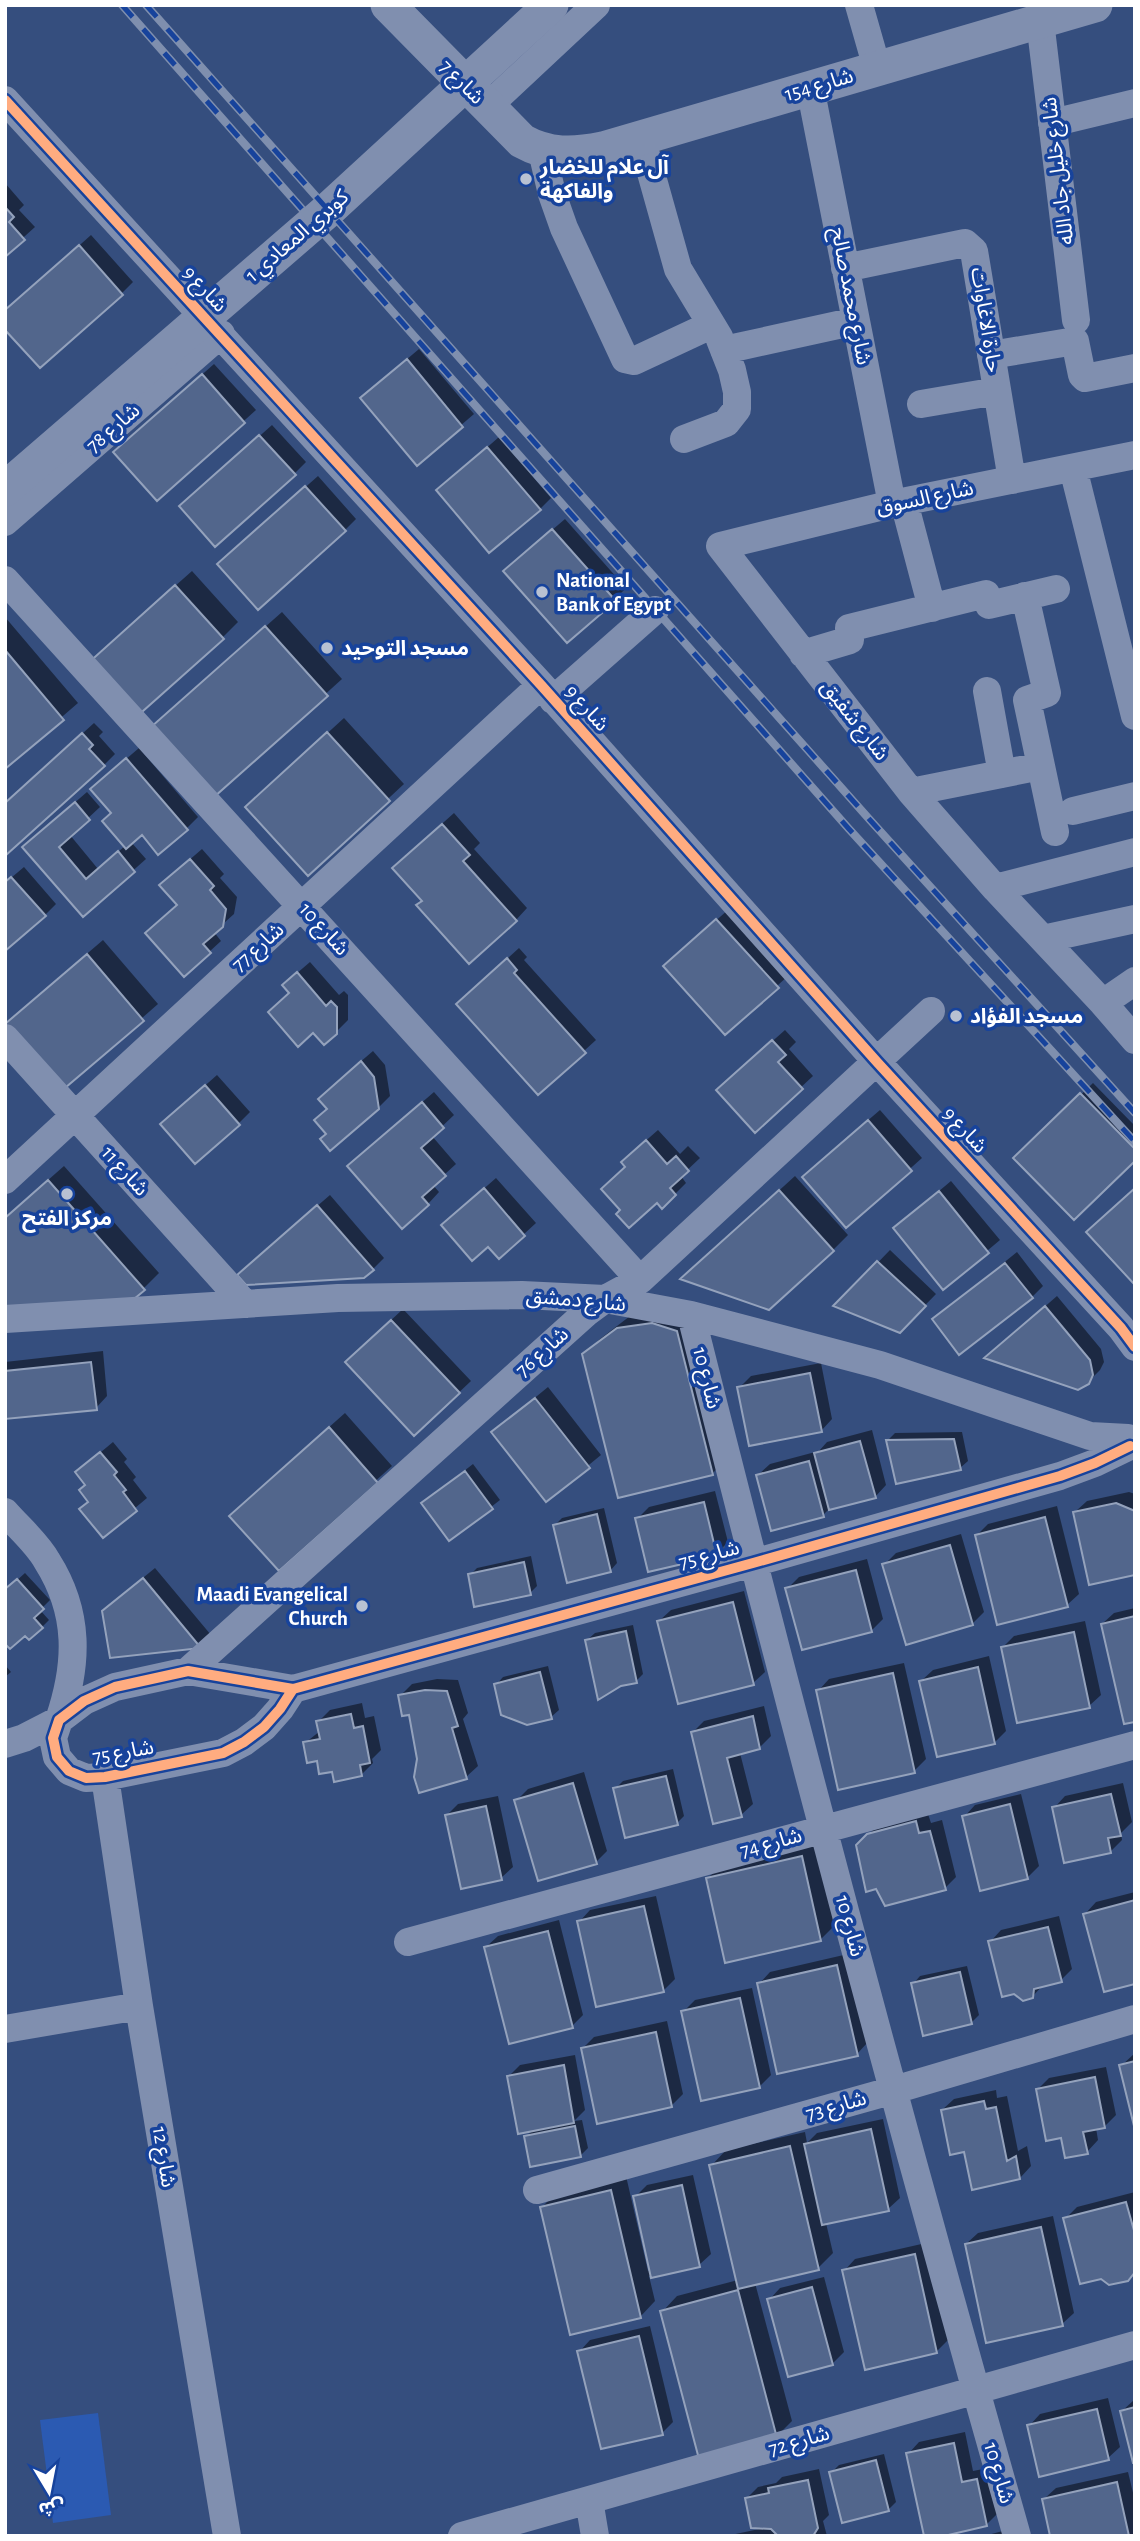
<svg xmlns="http://www.w3.org/2000/svg" width="1140" height="2541" font-family="'Alegreya Sans','Noto Sans Arabic',sans-serif">
  <rect width="100%" height="100%" fill="#354e7e"/>
  <path fill="#2b5ab2" d="M98 2413 111 2515 53 2523 40 2420Z"/>
  <path fill="#0007" d="M5 183 24 205 19 210 35 227 5 254Z
    M91 235 133 282 121 294 5 312Z
    M419 349 474 414 417 463 374 387Z
    M214 364 256 410 157 499 127 441Z
    M272 425 306 462 294 474 193 495Z
    M499 437 551 498 540 509 438 490Z
    M318 476 356 519 345 530 231 553Z
    M565 519 626 588 615 599 517 560Z
    M192 571 238 622 222 638 103 650Z
    M282 612 342 679 214 795 169 712Z
    M5 617 78 703 5 766Z
    M344 718 404 784 308 873 263 792Z
    M94 723 103 732 99 736 115 754 104 765 5 804Z
    M139 748 198 817 187 828 142 833 131 842 146 859 83 915 36 836 87 792 100 807 70 835 98 869 125 846 113 813 104 778Z
    M454 813 480 843 474 849 527 908 516 920 424 900 406 856Z
    M202 849 224 874 220 878 237 897 234 914 214 932 221 941 184 975 178 905 173 874Z
    M24 867 56 904 45 915 5 883Z
    M729 909 789 975 777 986 677 955Z
    M103 940 158 1004 59 1091 19 1012Z
    M519 948 527 957 524 960 596 1040 538 1093 470 993Z
    M310 962 339 995 344 991 348 995V1020L336 1032 313 1031 291 993 296 974Z
    M785 1030 796 1042 789 1049 813 1076 755 1130 730 1079Z
    M373 1051 385 1065 390 1096 378 1108 328 1133 331 1087Z
    M217 1075 250 1112 238 1124 174 1113Z
    M1093 1083 1135 1126V1159L1016 1158Z
    M434 1092 454 1115 432 1136 456 1164 433 1185 439 1192 428 1204 361 1155Z
    M880 1110 922 1158 847 1225 816 1165Z
    M658 1130 680 1154 688 1146 700 1158 681 1176 686 1183 675 1194 622 1210 627 1167 634 1151Z
    M64 1166 159 1273 134 1298 5 1218Z
    M795 1176 848 1235 833 1250 698 1264Z
    M496 1178 536 1223 499 1257 455 1214Z
    M951 1181 1000 1240 943 1288 895 1228Z
    M330 1195 384 1258 373 1269 251 1263Z
    M890 1250 936 1294 900 1331 836 1306Z
    M1017 1252 1043 1286 1032 1297 934 1319Z
    M1057 1296 1101 1349 1104 1362 1100 1370 1087 1383 987 1357Z
    M403 1309 471 1381 415 1434 358 1351Z
    M634 1313 692 1316 727 1458 712 1474 584 1355 600 1339Z
    M103 1351 107 1396 96 1408 5 1418V1362Z
    M821 1363 832 1419 821 1431 739 1388 751 1376Z
    M548 1387 601 1455 546 1500 493 1432Z
    M345 1413 392 1466 279 1568 247 1500Z
    M872 1430 886 1485 875 1497 830 1508 823 1515 758 1475 770 1464 819 1451 827 1442Z
    M962 1432 968 1461 960 1468 888 1440 895 1433Z
    M113 1442 127 1459 124 1462 136 1477 133 1480 147 1498 103 1535 89 1501 87 1485 77 1472Z
    M473 1464 500 1500 450 1539 423 1503Z
    M715 1491 728 1542 716 1554 637 1519 649 1507Z
    M1129 1492 1135 1494V1573L1075 1512 1087 1501Z
    M1057 1506 1079 1594 1067 1605 977 1535 988 1524Z
    M604 1508 617 1563 610 1571 555 1525 562 1518Z
    M961 1534 984 1612 972 1624 884 1565 896 1553Z
    M531 1556 537 1586 530 1593 470 1575 477 1568Z
    M867 1559 883 1619 871 1631 787 1589 799 1577Z
    M155 1568 211 1635 200 1646 116 1600Z
    M25 1573 50 1600 40 1610 49 1620 42 1627 5 1591Z
    M744 1591 765 1672 753 1683 659 1621 671 1610Z
    M1135 1608V1720L1102 1624 1114 1613Z
    M1085 1621 1101 1695 1089 1706 1002 1648 1014 1636Z
    M633 1625 643 1674 636 1681 587 1640 595 1633Z
    M989 1656 1006 1731 995 1742 921 1681 933 1670Z
    M904 1663 926 1759 914 1771 818 1691 829 1679Z
    M5 1665 11 1672 5 1677Z
    M548 1666 559 1710 551 1717 496 1685 503 1677Z
    M437 1679 458 1680 468 1713 463 1719 478 1766 466 1777 419 1759 411 1712 400 1696 412 1684Z
    M362 1703 365 1718 374 1716 381 1750 372 1759 373 1763 361 1775 333 1769 318 1759 305 1743 320 1731 318 1722 330 1710Z
    M764 1706 771 1736 759 1748 740 1753 753 1804 741 1815 693 1732 704 1721Z
    M673 1769 684 1816 677 1823 615 1789 623 1781Z
    M584 1772 607 1851 596 1862 516 1801 528 1789Z
    M1123 1783 1132 1822 1121 1833 1122 1840 1111 1851 1054 1808 1065 1796Z
    M1021 1794 1039 1866 1027 1878 964 1817 975 1805Z
    M498 1796 513 1867 501 1878 447 1815 458 1804Z
    M927 1811 931 1823 942 1820 956 1877 945 1888 858 1845 880 1823Z
    M818 1842 836 1924 821 1939 708 1878 723 1863Z
    M1135 1892V1982L1085 1914 1096 1902Z
    M656 1896 675 1979 663 1991 579 1922 590 1910Z
    M1059 1916 1072 1969 1061 1980 1044 1984 1032 1997 990 1942 1001 1930Z
    M559 1920 583 2015 572 2026 486 1947 498 1936Z
    M848 1954 868 2042 857 2054 759 1984 770 1972Z
    M967 1966 979 2015 971 2023 913 1984 920 1976Z
    M752 1988 771 2075 759 2087 683 2012 695 2000Z
    M667 2021 683 2094 671 2106 583 2048 594 2037Z
    M1135 2053V2121L1121 2066Z
    M575 2055 585 2110 574 2121 582 2120 588 2148 581 2155 526 2137 534 2129 509 2076 520 2065Z
    M1106 2067 1116 2115 1104 2127 1096 2128 1098 2140 1087 2152 1062 2136 1038 2089 1049 2078Z
    M996 2090 997 2098 1007 2096 1018 2151 1027 2146 1031 2166 1020 2178 965 2150 942 2110 954 2099Z
    M883 2119 900 2198 888 2209 826 2223 833 2253 818 2268 755 2283 792 2421 776 2437 662 2312 677 2296 738 2280 711 2166 726 2150 805 2132 807 2143 817 2133Z
    M693 2175 711 2254 699 2265 649 2276 655 2301 640 2317 542 2207 557 2192 626 2176 648 2271 652 2270 635 2197 647 2185Z
    M1135 2192V2272L1065 2219 1077 2207Z
    M1053 2216 1074 2313 1062 2324 966 2244 978 2233Z
    M926 2243 948 2340 936 2352 844 2271 855 2259Z
    M824 2277 844 2352 832 2364 769 2300 780 2288Z
    M650 2326 673 2422 662 2433 579 2352 590 2340Z
    M1108 2398 1120 2447 1108 2458 1029 2426 1040 2414Z
    M1134 2400H1135V2461L1122 2411Z
    M965 2432 973 2471 988 2468 998 2513 986 2525 908 2454 919 2442Z
    M884 2454 896 2502 888 2510 831 2473 839 2465Z
    M819 2469 829 2515 823 2521 827 2536H726L764 2528 747 2498 758 2487 776 2483 782 2477Z
    M1128 2472 1135 2501V2536H1052L1044 2499 1056 2488Z
    M1014 2528 1016 2536H984Z"/>
  <path fill="#52668c" stroke="#94a2bc" stroke-width="2" d="M5 207 14 217 9 222 25 240 5 257Z
    M79 245 123 295 40 368 5 330V310Z
    M407 359 463 427 417 466 360 398Z
    M202 374 245 423 157 501 113 452Z
    M259 435 296 475 215 547 179 506Z
    M487 447 541 510 489 553 436 490Z
    M305 486 346 531 258 610 217 564Z
    M552 529 616 601 567 643 503 571Z
    M175 585 224 639 134 719 86 665Z
    M265 626 328 696 214 797 151 727Z
    M5 650 64 720 5 769Z
    M327 732 390 801 308 876 245 807Z
    M82 733 93 745 89 749 105 766 5 856V803Z
    M126 758 188 830 158 855 142 835 126 849 102 821 111 813 90 789Z
    M75 802 90 820 59 847 86 879 118 851 135 872 83 917 22 847Z
    M442 824 470 855 463 861 517 921 469 964 416 905 422 901 392 868Z
    M190 859 214 886 210 890 226 909 223 927 203 944 211 953 184 977 145 933 177 905 159 885Z
    M11 877 46 916 5 951V882Z
    M716 919 779 988 725 1035 663 966Z
    M87 954 144 1021 59 1093 5 1031V1024Z
    M507 958 517 970 514 973 586 1053 538 1095 456 1004Z
    M297 972 326 1006 331 1001 337 1007V1034L324 1045 313 1033 298 1047 268 1012 289 993 282 985Z
    M772 1040 786 1055 778 1062 803 1089 755 1133 716 1090Z
    M361 1061 374 1077 379 1109 330 1151 320 1139 326 1134 314 1120 327 1109 318 1099Z
    M205 1085 240 1125 195 1164 160 1124Z
    M1080 1093 1135 1149V1161L1074 1220 1013 1158Z
    M422 1102 444 1128 421 1148 446 1176 422 1197 429 1205 402 1229 347 1166Z
    M868 1120 912 1171 846 1228 802 1177Z
    M646 1140 667 1164 676 1156 689 1171 670 1188 676 1195 662 1209 657 1203 629 1228 616 1214 620 1210 601 1189 625 1167 621 1162Z
    M48 1180 145 1290 134 1299 5 1309V1218Z
    M484 1188 525 1236 499 1259 488 1247 472 1261 441 1225Z
    M1135 1188V1284H1134L1086 1232Z
    M779 1190 834 1251 769 1310 680 1279Z
    M939 1191 989 1253 943 1290 893 1228Z
    M317 1205 374 1270 364 1278 246 1285 237 1275Z
    M877 1261 926 1306 900 1333 833 1306Z
    M1005 1263 1033 1298 959 1355 932 1319Z
    M1045 1306 1090 1360 1093 1375 1089 1384 1078 1390 984 1358Z
    M391 1320 460 1393 414 1436 345 1362Z
    M652 1323 677 1331 713 1475 618 1498 582 1354 617 1328Z
    M91 1362 97 1410 5 1419V1371Z
    M810 1373 822 1432 749 1446 737 1387Z
    M535 1398 590 1468 546 1502 491 1432Z
    M329 1427 378 1483 279 1571 229 1516Z
    M954 1439 961 1470 896 1484 886 1440Z
    M860 1441 876 1498 829 1510 814 1453Z
    M100 1452 117 1472 114 1475 126 1490 123 1492 137 1511 103 1538 79 1509 88 1502 79 1490 85 1485 75 1472Z
    M809 1461 824 1517 771 1531 756 1475Z
    M465 1471 493 1509 449 1541 421 1503Z
    M704 1502 717 1556 648 1572 635 1518Z
    M1116 1503 1135 1511V1575L1089 1585 1073 1512Z
    M597 1514 611 1572 567 1583 553 1525Z
    M1045 1517 1068 1607 997 1625 975 1535Z
    M950 1545 973 1625 906 1645 882 1564Z
    M524 1562 531 1595 474 1607 468 1574Z
    M856 1570 872 1632 802 1650 785 1588Z
    M143 1578 201 1648 110 1658 102 1611Z
    M17 1579 44 1609 34 1618 43 1628 29 1640 25 1636 10 1649 5 1644V1589Z
    M733 1602 754 1685 678 1704 657 1621Z
    M1135 1616V1722L1124 1724 1101 1624Z
    M626 1631 637 1683 621 1686 598 1700 585 1640Z
    M1074 1632 1090 1708 1017 1723 1001 1647Z
    M978 1667 995 1744 937 1757 919 1681Z
    M540 1672 552 1719 527 1725 501 1715 494 1684Z
    M893 1673 915 1773 838 1790 816 1690Z
    M425 1690 447 1691 458 1726 452 1728 467 1779 419 1793 414 1777 417 1759 409 1715 402 1716 398 1695Z
    M351 1714 354 1728 363 1726 370 1763 360 1765 362 1776 334 1782 332 1772 319 1774 317 1761 307 1763 303 1742 320 1739 316 1721Z
    M753 1716 760 1749 727 1758 742 1817 713 1824 691 1732Z
    M666 1776 678 1825 625 1838 613 1788Z
    M573 1783 597 1864 538 1881 514 1800Z
    M1111 1794 1121 1836 1108 1838 1111 1853 1064 1863 1052 1807Z
    M1010 1804 1028 1879 980 1891 962 1816Z
    M486 1806 502 1880 461 1889 445 1815Z
    M916 1821 919 1833 930 1831 946 1890 885 1906 876 1889 866 1892 856 1845 867 1834Z
    M802 1856 821 1941 725 1963 706 1878Z
    M1135 1900V1984L1104 1992 1083 1914Z
    M644 1906 664 1992 596 2007 577 1921Z
    M1048 1927 1062 1982 1034 1989 1033 1998 1023 2001 1014 1994 1002 1997 988 1941Z
    M548 1931 573 2028 509 2044 484 1947Z
    M837 1965 858 2056 777 2074 757 1983Z
    M960 1972 972 2024 923 2036 911 1983Z
    M740 1998 760 2088 701 2101 681 2011Z
    M656 2032 672 2107 597 2124 581 2048Z
    M1135 2061V2125L1134 2126 1119 2065Z
    M564 2065 574 2123 518 2134 507 2076Z
    M1095 2077 1105 2128 1083 2132 1088 2154 1065 2158 1061 2138 1046 2141 1036 2089Z
    M984 2101 986 2109 996 2107 1007 2161 1016 2156 1020 2179 972 2190 964 2152 950 2155 941 2110Z
    M575 2126 581 2157 530 2167 524 2136Z
    M871 2129 889 2211 822 2225 804 2144Z
    M790 2146 819 2270 738 2289 709 2165Z
    M682 2185 700 2267 651 2278 633 2196Z
    M611 2190 641 2318 570 2335 540 2207Z
    M1126 2202 1135 2234V2272L1128 2281 1109 2285 1101 2279 1080 2284 1063 2218Z
    M1041 2227 1063 2326 986 2343 965 2244Z
    M915 2254 937 2353 865 2370 842 2270Z
    M812 2287 833 2365 788 2377 767 2299Z
    M738 2290 777 2438 699 2459 660 2311Z
    M639 2336 663 2435 601 2449 577 2351Z
    M1135 2407V2463H1133L1120 2411Z
    M1097 2409 1109 2460 1039 2477 1027 2425Z
    M954 2443 962 2482 977 2479 987 2526 944 2536H924L906 2453Z
    M876 2460 889 2511 842 2523 829 2472Z
    M808 2480 818 2528 813 2536H778L771 2529 751 2528 745 2498 769 2493 768 2488Z
    M1117 2482 1129 2536H1050L1042 2499Z"/>
  <g fill="none" stroke-linecap="round" stroke-linejoin="round">
    <path stroke="#808faf" stroke-width="28" d="M859 5 877 68
      M1040 21 1076 320
      M810 87 892 504
      M5 100 541 685 877 1062 1121 1328 1135 1347
      M487 107 596 5
      M1052 123 1135 103
      M641 137 678 269 719 337 732 370 737 392V409L726 423 684 439
      M542 151 552 194 564 228 625 359 634 361 711 325
      M845 268 960 244 965 243 974 251 1012 480
      M724 350 856 321
      M991 355 1075 341 1082 375 1085 378 1135 368
      M921 404 997 391
      M1135 455 892 504 720 546 911 792 995 888 1103 1003 1135 1040
      M1073 468 1135 716
      M904 502 932 608
      M5 522 221 334
      M5 580 640 1280
      M1025 596 1047 693 1027 700 1055 832
      M803 654 850 640 849 628 986 594 989 605 1056 589
      M987 691 1002 774
      M553 700 655 610
      M911 792 1041 766
      M1073 811 1135 796
      M995 888 1135 852
      M1043 939 1135 919
      M1103 1003 1135 981
      M5 1038 245 1304
      M5 1180 541 685
      M691 1315C793 1723 902 2131 1017 2536
      M5 1319 338 1298 522 1295 605 1299 691 1315 880 1365 1090 1436 1128 1438
      M5 1512C19 1528 37 1543 47 1561 80 1613 78 1664 59 1720L24 1738 5 1744
      M188 1671 586 1313 605 1299 640 1280 931 1011
      M293 1689 280 1709 264 1727 244 1742 223 1753 105 1777 86 1778 69 1771 57 1757 53 1738 59 1720 84 1701 115 1687 188 1671 293 1689 753 1563 1060 1476 1095 1463 1130 1446
      M105 1777 139 2006 227 2536
      M408 1942 1135 1745
      M5 2029 139 2006
      M537 2190 894 2090 1135 2019
      M589 2500 595 2536
      M462 2536 1135 2345"/>
    <path stroke="#808faf" stroke-width="35" d="M388 5 522 141C549 156 573 155 603 149L1095 5
      M5 489 327 211 551 5"/>
    <defs>
      <path id="rail" d="M122 5 849 829 1135 1142
        M146 5 870 820 1135 1113"/>
    </defs>
    <use href="#rail" stroke="#7f8fae" stroke-width="8"/>
    <use href="#rail" stroke="#17439c" stroke-width="5" stroke-dasharray="16" stroke-linecap="butt"/>
    <defs>
      <path id="cycleway" d="M5 100 541 685 877 1062 1121 1328 1135 1347
        M293 1689 280 1709 264 1727 244 1742 223 1753 105 1777 86 1778 69 1771 57 1757 53 1738 59 1720 84 1701 115 1687 188 1671 293 1689 753 1563 1060 1476 1095 1463 1130 1446"/>
    </defs>
    <use href="#cycleway" stroke="#17439c" stroke-width="15"/>
    <use href="#cycleway" stroke="#ffac80" stroke-width="10"/>
  </g>
  <g fill="#b8c1d2" stroke="#17439c" stroke-width="2.5">
    <circle cx="526" cy="179" r="7"/>
    <circle cx="542" cy="592" r="7"/>
    <circle cx="327" cy="648" r="7"/>
    <circle cx="956" cy="1016" r="7"/>
    <circle cx="67" cy="1194" r="7"/>
    <circle cx="362" cy="1606" r="7"/>
  </g>
  <g text-anchor="middle" dominant-baseline="central" stroke-width="7" stroke-linejoin="round" paint-order="stroke">
    <g font-size="21" fill="#fff" stroke="#17439c">
      <text transform="translate(462 82) rotate(45)">شارع 7</text>
      <text transform="translate(819 85) rotate(-16)">شارع 154</text>
      <text transform="translate(1058 171) rotate(-97)">شارع خليل جاد الله</text>
      <text transform="translate(297 236) rotate(-41)">كوبري المعادي 1</text>
      <text transform="translate(205 289) rotate(47)">شارع 9</text>
      <text transform="translate(851 296) rotate(79)">شارع محمد صالح</text>
      <text transform="translate(986 320) rotate(81)">حارة الاغاوات</text>
      <text transform="translate(113 428) rotate(-41)">شارع 78</text>
      <text transform="translate(925 498) rotate(-12)">شارع السوق</text>
      <text transform="translate(587 708) rotate(48)">شارع 9</text>
      <text transform="translate(855 720) rotate(52)">شارع شفيق</text>
      <text transform="translate(324 929) rotate(48)">شارع 10</text>
      <text transform="translate(258 947) rotate(-42)">شارع 77</text>
      <text transform="translate(965 1130) rotate(47)">شارع 9</text>
      <text transform="translate(125 1171) rotate(48)">شارع 11</text>
      <text transform="translate(576 1300) rotate(5)">شارع دمشق</text>
      <text transform="translate(542 1352) rotate(-42)">شارع 76</text>
      <text transform="translate(707 1378) rotate(76)">شارع 10</text>
      <text transform="translate(709 1555) rotate(-15)">شارع 75</text>
      <text transform="translate(123 1752) rotate(-10)">شارع 75</text>
      <text transform="translate(771 1843) rotate(-15)">شارع 74</text>
      <text transform="translate(850 1926) rotate(75)">شارع 10</text>
      <text transform="translate(836 2106) rotate(-16)">شارع 73</text>
      <text transform="translate(164 2157) rotate(81)">شارع 12</text>
      <text transform="translate(799 2441) rotate(-16)">شارع 72</text>
      <text transform="translate(999 2473) rotate(74)">شارع 10</text>
    </g>
    <g font-size="21" font-weight="bold" fill="#fff" stroke="#17439c" text-anchor="start">
      <text x="540" y="167">آل علام للخضار<tspan x="540" dy="24">والفاكهة</tspan></text>
      <text x="556" y="580">National<tspan x="556" dy="24">Bank of Egypt</tspan></text>
      <text x="341" y="648">مسجد التوحيد</text>
      <text x="970" y="1016">مسجد الفؤاد</text>
      <text x="67" y="1218" text-anchor="middle">مركز الفتح</text>
      <text x="348" y="1594" text-anchor="end">Maadi Evangelical<tspan x="348" dy="24">Church</tspan></text>
    </g>
  </g>
  <rect width="1140" height="2541" fill="none" stroke="#ffffff" stroke-width="14"/>
  <g transform="translate(49 2492) rotate(170)" stroke="#17439c" stroke-width="5" paint-order="stroke">
  <path d="M0-5L12 26L0 18L-12 26Z" fill="#ffffff"/>
  <text y="-10" font-size="19" font-weight="bold" text-anchor="middle" fill="#ffffff">ش</text>
  </g>
</svg>
